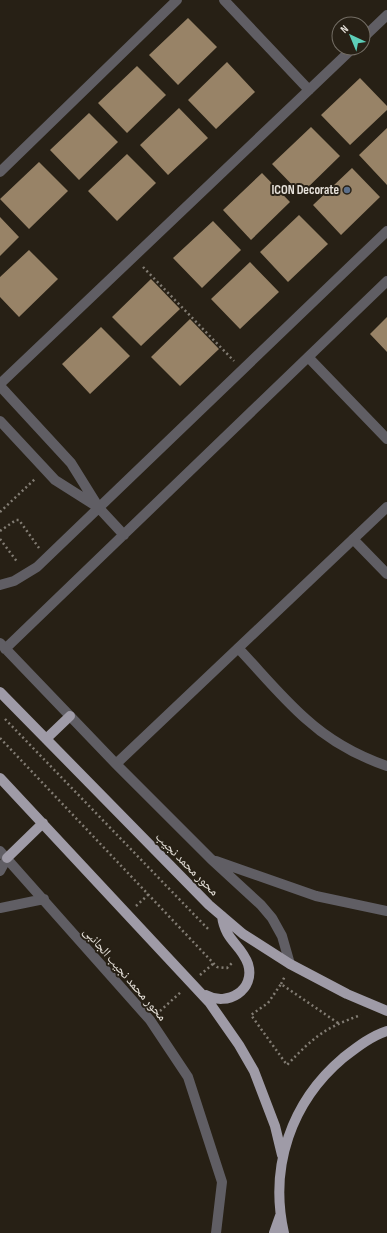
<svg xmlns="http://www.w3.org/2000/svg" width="387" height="1233" font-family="'Sofia Sans Condensed','Noto Naskh Arabic',sans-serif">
  <rect width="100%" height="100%" fill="#272015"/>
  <path fill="#988367" d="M188 18 217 47 178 85 149 55Z
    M227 62 255 92 216 129 188 100Z
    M137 66 166 95 127 133 98 103Z
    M360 78 387 106V110L350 145 321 115Z
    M179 108 208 138 168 175 140 145Z
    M89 113 118 142 79 180 50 150Z
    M311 127 340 156 301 194 272 164Z
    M387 128V185L359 155Z
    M127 154 156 183 117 221 88 191Z
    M39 162 68 191 29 229 0 199Z
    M352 168 380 197 341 235 313 205Z
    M262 173 290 202 251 240 223 210Z
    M299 215 328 244 288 282 260 252Z
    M0 217 19 237 0 256Z
    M213 221 241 250 202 288 173 258Z
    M29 250 58 279 19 317 0 297V277Z
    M250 262 279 292 240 329 211 299Z
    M151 279 180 309 141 346 112 317Z
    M387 317V352L370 334Z
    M190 319 219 349 180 386 151 357Z
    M101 327 130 356 90 394 62 364Z"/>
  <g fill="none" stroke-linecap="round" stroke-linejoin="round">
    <path stroke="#827c73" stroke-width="2.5" stroke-dasharray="2 3" stroke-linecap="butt" d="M143 267 234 361
      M0 512 36 478
      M0 531 16 520H19L39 548
      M0 539 18 563
      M5 719 210 931
      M0 738 217 967 227 968 232 963
      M136 906 149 894
      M200 975 214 963
      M281 984 285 976
      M160 1011 182 991
      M338 1023 281 984 268 1003 251 1015 287 1065C314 1037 324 1028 361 1015"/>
    <path stroke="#605e64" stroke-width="10" d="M224 0 309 90
      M363 38 387 15
      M0 172 177 0
      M308 357 387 439
      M0 384 353 48
      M0 386 71 463 99 508 124 535
      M0 421 55 480 96 506
      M353 539 387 574
      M0 585 14 581 37 567 387 231
      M0 643 116 764 211 859 261 905 272 918 282 936 290 964
      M238 648C260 671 281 697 306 719 328 739 358 756 387 766
      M5 649 387 281
      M116 764 387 507
      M0 851 150 1020 188 1077 222 1182 216 1233
      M216 861 316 896 387 911
      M0 871 7 858
      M0 908 44 899"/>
    <path stroke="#9f9ba7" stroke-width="10" d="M0 692 209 905 243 934 290 964 347 994 387 1011
      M46 739 70 716
      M0 778 209 1002 239 1045 254 1071 275 1126 282 1155
      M7 858 43 823
      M206 995C227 1007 256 990 248 964 241 944 225 941 222 916
      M274 1233 280 1216
      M284 1233C269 1167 291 1102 343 1058 356 1048 371 1036 387 1031"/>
  </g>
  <circle fill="#5c6f8a" stroke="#272015" stroke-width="1.5" cx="347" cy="190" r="4"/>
  <g text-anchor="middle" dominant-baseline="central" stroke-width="4" stroke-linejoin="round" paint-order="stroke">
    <g font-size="13" font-weight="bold" fill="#e6e1da" stroke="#272015" text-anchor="end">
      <text x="339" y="190">ICON Decorate</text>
    </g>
    <g font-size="13" fill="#e6e1da" stroke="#272015">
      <text transform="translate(187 864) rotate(45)">محور محمد نجيب</text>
      <text transform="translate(125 974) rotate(49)">محور محمد نجيب الجانبى</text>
    </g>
  </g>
  <g transform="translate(351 36) rotate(316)"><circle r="19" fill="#272015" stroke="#736d64"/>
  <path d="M0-3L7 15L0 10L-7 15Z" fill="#5dceb8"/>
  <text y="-6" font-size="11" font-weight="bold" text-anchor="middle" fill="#e6e1da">N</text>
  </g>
</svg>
